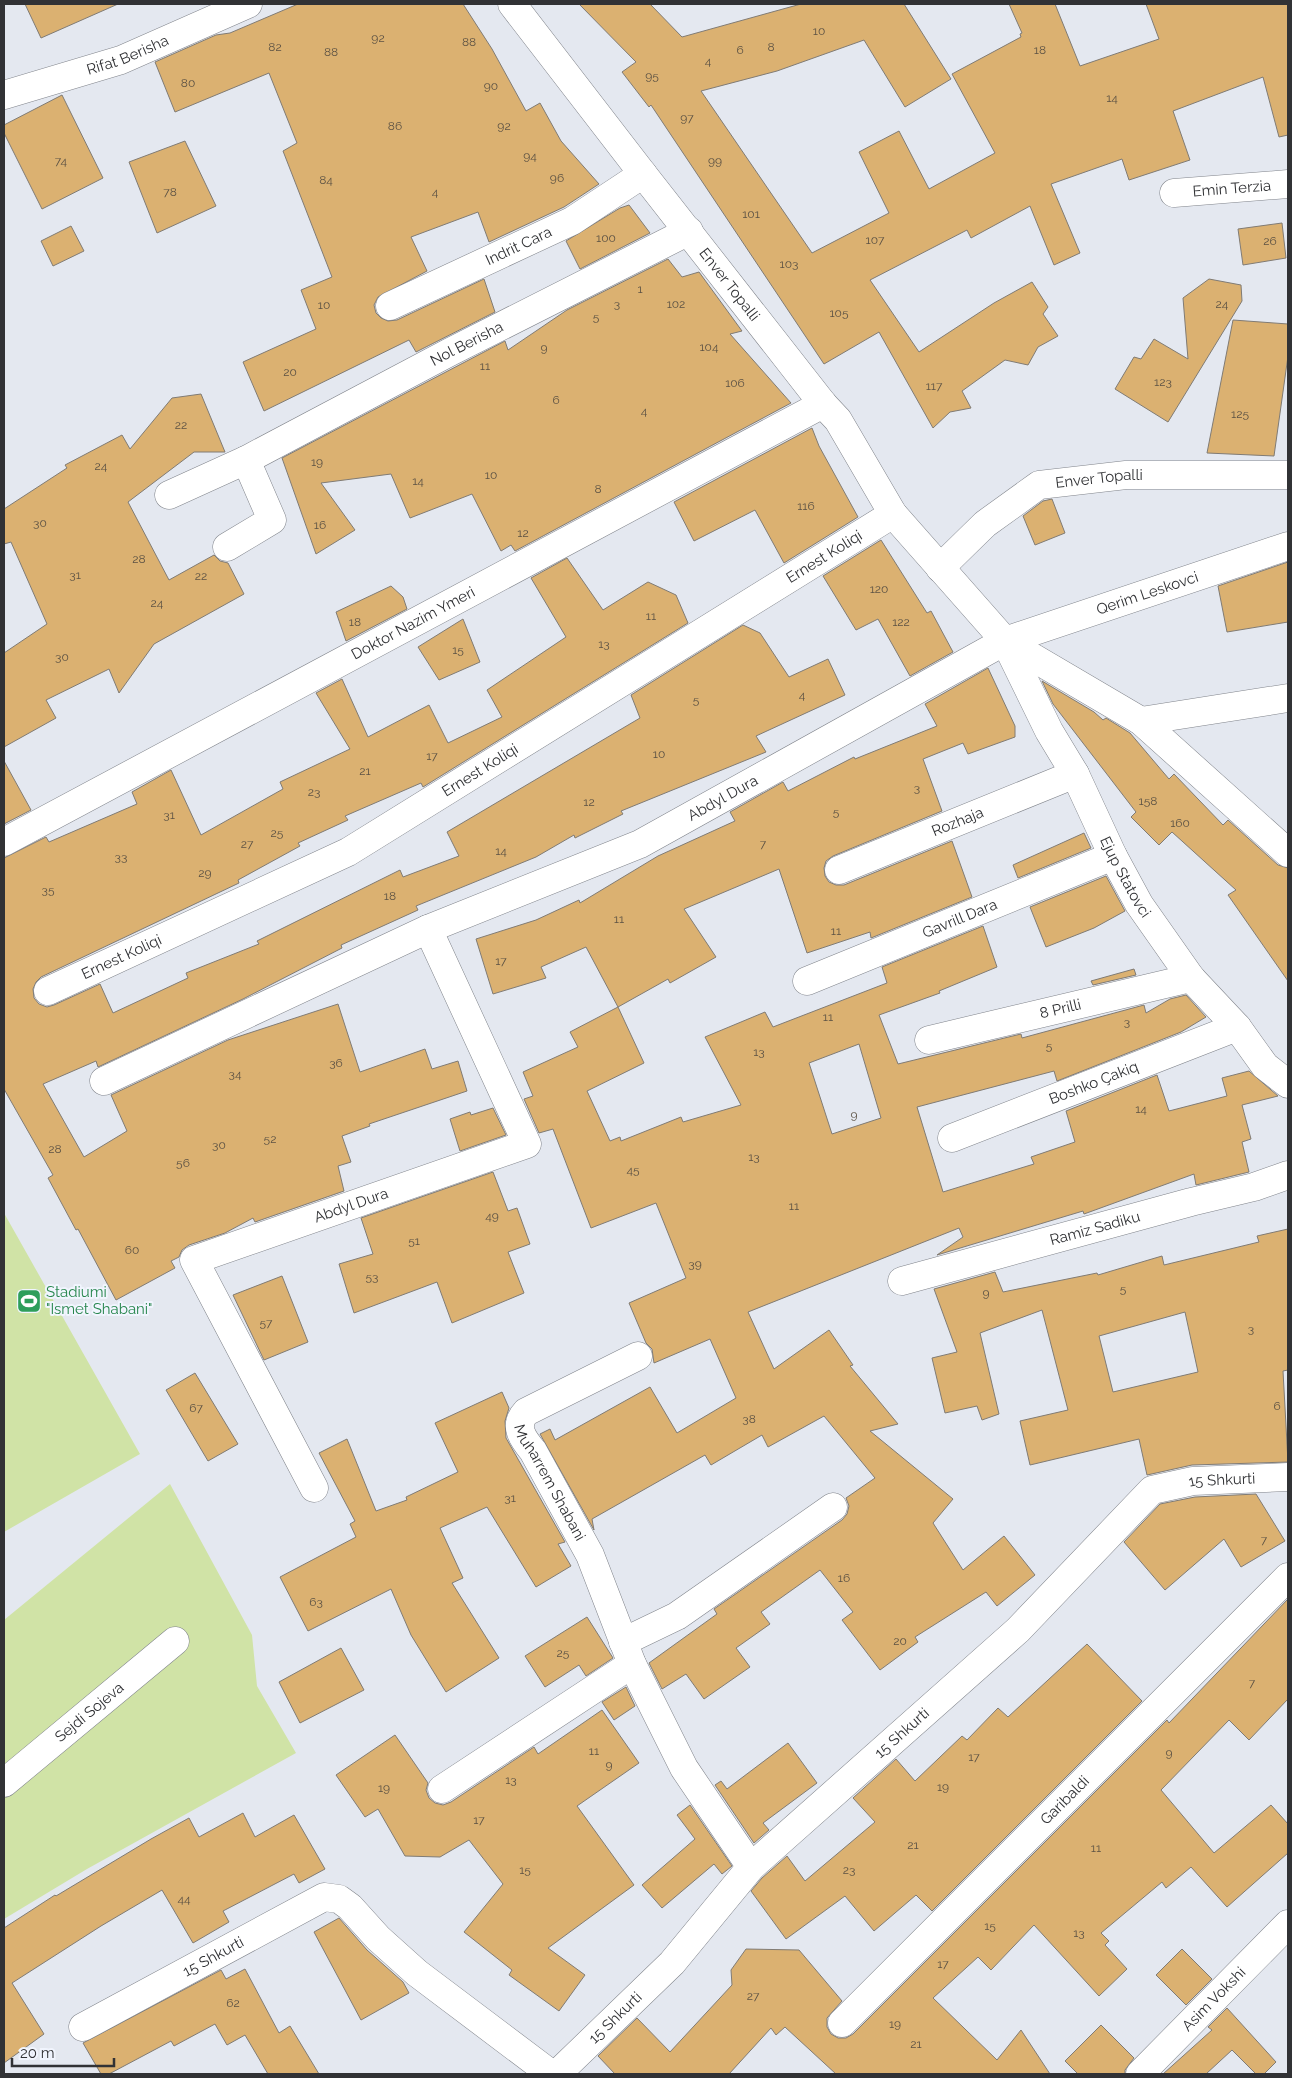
<svg xmlns="http://www.w3.org/2000/svg" width="1292" height="2078" font-family="Raleway,sans-serif">
  <rect width="100%" height="100%" fill="#e4e8f0"/>
  <path fill="#d0e3a6" d="M4 1213 140 1454 4 1532Z
    M170 1484 252 1635 257 1686 296 1753 87 1869 4 1919V1620Z"/>
  <path fill="#dbb171" stroke="#807b74" fill-rule="evenodd" d="M25 4H118L41 38Z
    M298 4H463L492 49 526 111 540 103 561 141 599 184 564 207 489 242 478 212 411 237 427 271 378 297 374 305 376 313 381 318 388 321 397 320 484 279 495 312 416 352 409 340 264 411 243 362 316 329 301 290 332 277 283 151 297 143 269 73 175 112 155 62 216 35 230 33Z
    M579 4H650L682 37 801 4H904L951 79 905 107 864 40 777 71 701 91 812 253 889 213 859 152 899 131 929 189 995 153 952 74 1021 37 1020 34 1022 33 1009 4H1055L1080 66 1159 39 1146 4H1288V135L1279 137 1263 77 1173 111 1190 160 1129 180 1122 159 1051 184 1080 253 1054 265 1030 206 971 238 967 230 870 280 919 352 994 303 1032 282 1048 307 1043 314 1058 336 1038 347 1028 365 1005 360 962 391 971 408 950 412 933 428 879 332 824 364 651 105 649 107 622 72 636 62Z
    M62 95 103 178 42 209 4 133V125Z
    M185 141 216 206 157 233 129 162Z
    M629 205 650 233 580 269 566 241 620 208Z
    M1282 223 1286 258 1243 265 1238 229Z
    M71 226 84 251 53 266 41 241Z
    M668 259 682 277 699 272 742 331 730 334 791 403 515 551 511 545 501 551 472 494 410 518 391 474 321 483 355 530 316 554 282 458 505 341 508 350 567 310Z
    M1209 279 1241 285 1242 301 1168 422 1115 389 1134 357 1141 359 1154 339 1188 359 1183 298Z
    M1233 320 1288 324V356L1274 456 1207 453Z
    M201 394 225 452H194L128 502 169 580 214 555 220 561 228 563 244 594 154 644 119 693 109 669 46 700 56 718 4 747V653L47 624 11 542 4 544V509L67 468 65 465 122 435 130 449 172 398Z
    M812 428 819 446 858 517 784 563 755 510 694 541 674 502Z
    M1052 499 1065 533 1035 545 1023 516 1043 501Z
    M881 540 927 613 931 611 953 652 910 676 878 619 856 630 823 576Z
    M567 558 603 610 648 582 676 595 688 623 423 787 421 783 345 816 348 820 298 843 300 846 238 880 239 883 41 977 36 982 33 989 34 998 39 1004 47 1007 54 1005 100 984 113 1013 188 978 186 973 259 944 257 941 400 870 403 877 459 856 447 832 640 718 631 695 743 625 760 633 789 677 828 659 845 695 756 736 766 752 621 811 623 814 575 838 574 835 536 857 416 906 418 910 341 945 342 948 243 999 98 1067 96 1061 43 1084 84 1157 127 1131 111 1095 228 1040 338 1004 360 1072 425 1049 432 1069 458 1061 467 1091 369 1124 370 1126 342 1136 351 1162 338 1166 344 1191 255 1222 253 1218 225 1233 189 1245 182 1250 179 1257 171 1261 175 1268 116 1300 78 1229 76 1230 48 1178 53 1175 4 1089V858L46 837 49 842 137 804 132 792 171 770 201 835 283 789 280 782 350 749 316 693 342 679 368 737 429 705 448 743 502 717 487 690 566 637 531 578Z
    M1288 562V622L1227 632 1218 586Z
    M391 586 403 597 407 609 346 641 336 612Z
    M463 619 480 662 439 680 418 647Z
    M988 668 1015 726V737L968 754 963 743 923 759 942 811 833 856 826 861 824 868 825 876 829 882 836 885H844L952 841 972 897 871 938 870 932 807 953 779 869 684 909 716 957 670 983 668 979 618 1007 586 947 541 967 546 978 493 994 476 939 536 920 579 900 580 903 658 856 735 821 730 812 783 782 788 791 854 757 855 759 937 726 925 704Z
    M1042 681 1094 712 1103 720 1106 718 1130 733 1169 779 1174 774 1223 825 1228 820 1278 865 1288 868V981L1228 895 1236 890 1172 832 1159 845 1131 817 1136 812 1053 704Z
    M4 761 31 810 4 824Z
    M1084 833 1091 848 1018 878 1013 865Z
    M1106 876 1125 911 1094 928 1046 947 1030 907Z
    M983 926 997 967 939 991 940 993 879 1015 898 1064 1021 1034 1022 1038 1144 1005 1146 1013 1170 999 1186 995 1206 1017 1181 1032 1057 1081 1054 1071 917 1107 943 1192 1034 1164 1031 1157 1075 1142 1066 1111 1157 1075 1169 1111 1227 1096 1222 1078 1249 1071 1278 1096 1242 1105 1251 1139 1242 1142 1249 1172 1196 1185 1194 1174 1084 1214 1083 1211 937 1255 963 1237 959 1228 748 1312 774 1369 829 1330 853 1365 850 1366 898 1424 870 1431 953 1499 933 1523 963 1570 1004 1536 1035 1575 997 1606 986 1592 915 1637 918 1642 880 1670 842 1620 853 1612 820 1570 761 1612 770 1624 736 1648 750 1667 704 1699 686 1674 662 1689 649 1663 717 1614 714 1609 842 1520 847 1514 849 1506 846 1498 875 1478 824 1416 768 1447 762 1435 711 1465 705 1455 592 1519 594 1530 540 1434 550 1429 555 1440 650 1387 677 1433 736 1398 710 1339 654 1363 652 1349 646 1343 629 1303 686 1278 656 1203 591 1228 553 1129 539 1133 524 1099 533 1096 523 1072 578 1047 570 1032 618 1007 644 1063 587 1091 610 1141 620 1137 621 1141 681 1117 683 1122 741 1105 705 1037 765 1012 773 1027 887 983 882 967ZM859 1044 881 1118 832 1134 809 1063Z
    M1134 969 1136 975 1093 985 1091 981Z
    M493 1108 506 1135 460 1151 450 1119 470 1112 471 1115Z
    M493 1172 508 1211 517 1208 530 1244 508 1252 524 1293 452 1323 437 1282 354 1313 339 1264 373 1254 361 1218Z
    M1288 1229V1370L1283 1371 1288 1462 1192 1465 1147 1475 1139 1439 1030 1465 1020 1421 1068 1410 1042 1310 980 1333 999 1414 982 1420 977 1406 945 1413 932 1358 957 1352 934 1289 995 1272 1003 1292 1097 1273 1098 1275 1162 1256 1164 1265 1259 1242 1257 1236ZM1185 1312 1198 1372 1113 1392 1099 1336Z
    M282 1276 308 1342 264 1360 233 1295Z
    M195 1373 238 1444 208 1461 166 1390Z
    M502 1392 509 1408 505 1421 506 1438 565 1542 558 1544 571 1566 536 1587 487 1507 440 1528 463 1578 452 1583 499 1658 446 1692 411 1635 391 1589 308 1631 280 1577 356 1537 350 1524 355 1521 319 1453 347 1439 376 1511 407 1500 406 1497 458 1472 435 1423Z
    M1256 1494 1285 1541 1241 1567 1224 1539 1165 1590 1124 1542 1160 1504 1195 1497Z
    M1288 1599V1699L1249 1740 1229 1720 1161 1790 1214 1853 1271 1805 1288 1824V1853L1227 1907 1191 1867 1166 1888 1162 1882 1101 1933 1109 1941 1105 1945 1127 1969 1099 1996 1034 1925 991 1970 978 1957 933 1998 997 2060 1021 2030 1050 2074H836L785 2027 776 2035 771 2028 729 2074H615L598 2056 637 2018 670 2052 732 1985 731 1970 746 1949 799 1950 842 2001 827 2018V2027L831 2034 838 2038H846L853 2034 1167 1720 1169 1723Z
    M587 1617 613 1658 586 1676 579 1665 545 1687 525 1656Z
    M1087 1644 1142 1701 932 1911 916 1895 874 1931 845 1896 786 1939 751 1891 762 1878 787 1856 805 1881 875 1822 853 1798 896 1759 915 1781 962 1736 967 1740 998 1708 1008 1717Z
    M341 1648 364 1690 300 1723 279 1682Z
    M626 1687 635 1706 614 1720 602 1702Z
    M602 1710 639 1763 577 1806 634 1885 548 1948 585 1975 559 2011 509 1975 512 1970 464 1932 503 1884 469 1840 440 1857 405 1856 378 1809 365 1817 336 1775 395 1735 428 1783 426 1790 429 1798 435 1803 443 1805 451 1802 534 1747 538 1754Z
    M788 1743 817 1783 763 1823 769 1830 754 1843 715 1785 721 1781 727 1789Z
    M690 1805 732 1866 722 1874 714 1864 662 1908 642 1885 695 1839 677 1815Z
    M243 1813 255 1837 294 1815 325 1869 299 1883 294 1874 223 1911 229 1922 193 1943 162 1890 101 1926 12 1983 44 2034 4 2063V1928L55 1895 56 1896 151 1839 189 1818 199 1837Z
    M339 1918 367 1950 403 1982 409 1993 361 2020 314 1932Z
    M1182 1949 1212 1979 1186 2005 1156 1975Z
    M245 1969 279 2033 290 2026 319 2074H268L245 2035 227 2045 215 2024 174 2046 171 2041 109 2074H101L83 2043 221 1970 226 1979Z
    M1227 2008 1276 2062 1264 2074H1256L1232 2050 1206 2074H1163L1212 2030 1208 2027Z
    M1101 2025 1134 2058 1125 2070V2074H1078L1065 2061Z"/>
  <g fill="none" stroke-linecap="round" stroke-linejoin="round">
    <defs>
      <g id="street">
        <path id="s1" d="M4 95 121 60 248 4"/>
        <path id="s2" d="M1174 193 1288 184"/>
        <path id="s3" d="M390 306 572 221 643 174"/>
        <path id="s4" d="M169 495 246 460 450 352 689 231"/>
        <path d="M227 547 272 520 246 460"/>
        <path id="s5" d="M940 568 985 524 1039 485 1126 475H1288"/>
        <path id="s6" d="M1005 641 1049 731 1075 774 1113 856 1139 904 1191 978 1237 1027 1265 1066 1288 1084"/>
        <path d="M1141 721 1288 698"/>
        <path id="s7" d="M4 842 823 404"/>
        <path id="s8" d="M839 870 1075 774"/>
        <path id="s9" d="M807 981 1113 856"/>
        <path id="s10" d="M48 991 348 852 893 514"/>
        <path id="s11" d="M929 1040 1191 978"/>
        <path id="s12" d="M104 1081 428 929 640 844 1005 641 1288 546"/>
        <path id="s13" d="M952 1138 1237 1027"/>
        <path id="s14" d="M902 1281 1191 1202 1254 1187 1288 1175"/>
        <path id="s15" d="M638 1356 526 1412C513 1426 523 1439 533 1451L590 1555 632 1664 684 1768 751 1867"/>
        <path id="s16" d="M314 1488 194 1260 527 1144 428 929"/>
        <path d="M623 1642 677 1616 833 1507"/>
        <path id="s17" d="M4 1783 175 1641"/>
        <path d="M442 1789 632 1664"/>
        <path id="s18" d="M842 2023 1288 1577"/>
        <path id="s19" d="M83 2027 324 1897 339 1899 350 1907 378 1938 417 1973 551 2074"/>
        <path id="s20" d="M557 2074 672 1963 751 1867 1018 1630 1152 1490 1193 1481 1288 1477"/>
        <path id="s21" d="M1140 2074 1288 1924"/>
      </g>
      <g id="secondary">
        <path id="s22" d="M512 4 643 174 823 404 838 420 893 514 1005 641 1141 721 1288 853"/>
      </g>
    </defs>
    <use href="#street" stroke="#80848b" stroke-width="29"/>
    <use href="#secondary" stroke="#80848b" stroke-width="29"/>
    <use href="#street" stroke="#fff" stroke-width="28"/>
    <use href="#secondary" stroke="#fff" stroke-width="28"/>
  </g>
  <defs>
    <symbol id="stadium-square" viewBox="-11 -11 22 22"><rect x="-9" y="-9" width="18" height="18" rx="4" fill="#2e9e5b" stroke="#f1f5fe"/><path d="M0-5a6.5 5 0 1 0 0 10a6.5 5 0 1 0 0-10ZM-3.5-1.8h7v3.6h-7Z" fill="#fff"/></symbol>
  </defs>
  <g fill-rule="evenodd">
    <use href="#stadium-square" x="15" y="1287" width="28" height="28"/>
  </g>
  <g text-anchor="middle" dominant-baseline="central" stroke-width="4" stroke-linejoin="round" paint-order="stroke">
    <g font-size="12" fill="#5c5244">
      <text x="819" y="31">10</text>
      <text x="378" y="38">92</text>
      <text x="469" y="42">88</text>
      <text x="275" y="47">82</text>
      <text x="771" y="47">8</text>
      <text x="740" y="50">6</text>
      <text x="1040" y="50">18</text>
      <text x="331" y="52">88</text>
      <text x="708" y="61">4</text>
      <text x="652" y="76">95</text>
      <text x="188" y="83">80</text>
      <text x="491" y="86">90</text>
      <text x="1112" y="98">14</text>
      <text x="687" y="118">97</text>
      <text x="395" y="126">86</text>
      <text x="504" y="126">92</text>
      <text x="530" y="156">94</text>
      <text x="61" y="161">74</text>
      <text x="715" y="161">99</text>
      <text x="557" y="178">96</text>
      <text x="326" y="180">84</text>
      <text x="170" y="192">78</text>
      <text x="435" y="192">4</text>
      <text x="751" y="214">101</text>
      <text x="606" y="238">100</text>
      <text x="875" y="240">107</text>
      <text x="1270" y="241">26</text>
      <text x="789" y="264">103</text>
      <text x="640" y="289">1</text>
      <text x="617" y="304">3</text>
      <text x="676" y="304">102</text>
      <text x="1222" y="304">24</text>
      <text x="324" y="305">10</text>
      <text x="839" y="313">105</text>
      <text x="596" y="317">5</text>
      <text x="709" y="347">104</text>
      <text x="544" y="348">9</text>
      <text x="485" y="366">11</text>
      <text x="290" y="372">20</text>
      <text x="1163" y="382">123</text>
      <text x="735" y="383">106</text>
      <text x="934" y="386">117</text>
      <text x="556" y="400">6</text>
      <text x="644" y="411">4</text>
      <text x="1240" y="414">125</text>
      <text x="181" y="425">22</text>
      <text x="317" y="462">19</text>
      <text x="101" y="466">24</text>
      <text x="491" y="475">10</text>
      <text x="418" y="481">14</text>
      <text x="598" y="489">8</text>
      <text x="806" y="506">116</text>
      <text x="40" y="523">30</text>
      <text x="320" y="525">16</text>
      <text x="523" y="533">12</text>
      <text x="139" y="559">28</text>
      <text x="75" y="575">31</text>
      <text x="201" y="576">22</text>
      <text x="879" y="589">120</text>
      <text x="157" y="603">24</text>
      <text x="651" y="616">11</text>
      <text x="355" y="622">18</text>
      <text x="901" y="622">122</text>
      <text x="604" y="644">13</text>
      <text x="458" y="650">15</text>
      <text x="62" y="657">30</text>
      <text x="802" y="695">4</text>
      <text x="696" y="700">5</text>
      <text x="659" y="754">10</text>
      <text x="432" y="756">17</text>
      <text x="365" y="771">21</text>
      <text x="917" y="788">3</text>
      <text x="314" y="792">23</text>
      <text x="1148" y="801">158</text>
      <text x="589" y="802">12</text>
      <text x="836" y="812">5</text>
      <text x="169" y="815">31</text>
      <text x="1180" y="823">160</text>
      <text x="277" y="833">25</text>
      <text x="247" y="844">27</text>
      <text x="763" y="844">7</text>
      <text x="501" y="851">14</text>
      <text x="121" y="857">33</text>
      <text x="205" y="873">29</text>
      <text x="48" y="890">35</text>
      <text x="390" y="896">18</text>
      <text x="619" y="919">11</text>
      <text x="836" y="931">11</text>
      <text x="501" y="961">17</text>
      <text x="828" y="1017">11</text>
      <text x="1127" y="1022">3</text>
      <text x="1049" y="1046">5</text>
      <text x="759" y="1052">13</text>
      <text x="336" y="1063">36</text>
      <text x="235" y="1074">34</text>
      <text x="1141" y="1109">14</text>
      <text x="854" y="1115">9</text>
      <text x="270" y="1139">52</text>
      <text x="219" y="1145">30</text>
      <text x="55" y="1149">28</text>
      <text x="754" y="1157">13</text>
      <text x="183" y="1163">56</text>
      <text x="633" y="1170">45</text>
      <text x="794" y="1206">11</text>
      <text x="492" y="1216">49</text>
      <text x="414" y="1241">51</text>
      <text x="132" y="1250">60</text>
      <text x="695" y="1264">39</text>
      <text x="372" y="1277">53</text>
      <text x="1123" y="1289">5</text>
      <text x="986" y="1293">9</text>
      <text x="266" y="1323">57</text>
      <text x="1251" y="1329">3</text>
      <text x="1277" y="1406">6</text>
      <text x="196" y="1408">67</text>
      <text x="749" y="1419">38</text>
      <text x="510" y="1498">31</text>
      <text x="1264" y="1540">7</text>
      <text x="844" y="1578">16</text>
      <text x="316" y="1602">63</text>
      <text x="900" y="1641">20</text>
      <text x="563" y="1653">25</text>
      <text x="1252" y="1683">7</text>
      <text x="594" y="1751">11</text>
      <text x="1169" y="1753">9</text>
      <text x="974" y="1757">17</text>
      <text x="609" y="1765">9</text>
      <text x="511" y="1780">13</text>
      <text x="943" y="1787">19</text>
      <text x="384" y="1788">19</text>
      <text x="479" y="1820">17</text>
      <text x="913" y="1845">21</text>
      <text x="1096" y="1848">11</text>
      <text x="525" y="1870">15</text>
      <text x="849" y="1870">23</text>
      <text x="184" y="1899">44</text>
      <text x="990" y="1926">15</text>
      <text x="1079" y="1933">13</text>
      <text x="943" y="1964">17</text>
      <text x="753" y="1996">27</text>
      <text x="233" y="2003">62</text>
      <text x="895" y="2024">19</text>
      <text x="916" y="2044">21</text>
    </g>
    <g font-size="15" fill="#313235" stroke="#f1f5fe">
      <text stroke="none"><textPath href="#s1" startOffset="130">Rifat Berisha</textPath></text>
      <text stroke="none"><textPath href="#s2" startOffset="58">Emin Terzia</textPath></text>
      <text stroke="none"><textPath href="#s3" startOffset="142">Indrit Cara</textPath></text>
      <text stroke="none"><textPath href="#s22" startOffset="355">Enver Topalli</textPath></text>
      <text stroke="none"><textPath href="#s4" startOffset="334">Nol Berisha</textPath></text>
      <text stroke="none"><textPath href="#s5" startOffset="190">Enver Topalli</textPath></text>
      <text stroke="none"><textPath href="#s10" startOffset="891">Ernest Koliqi</textPath></text>
      <text stroke="none"><textPath href="#s12" startOffset="1154">Qerim Leskovci</textPath></text>
      <text stroke="none"><textPath href="#s7" startOffset="464">Doktor Nazim Ymeri</textPath></text>
      <text stroke="none"><textPath href="#s10" startOffset="486">Ernest Koliqi</textPath></text>
      <text stroke="none"><textPath href="#s12" startOffset="681">Abdyl Dura</textPath></text>
      <text stroke="none"><textPath href="#s8" startOffset="128">Rozhaja</textPath></text>
      <text stroke="none"><textPath href="#s6" startOffset="265">Ejup Statovci</textPath></text>
      <text stroke="none"><textPath href="#s9" startOffset="165">Gavrill Dara</textPath></text>
      <text stroke="none"><textPath href="#s10" startOffset="81">Ernest Koliqi</textPath></text>
      <text stroke="none"><textPath href="#s11" startOffset="135">8 Prilli</textPath></text>
      <text stroke="none"><textPath href="#s13" startOffset="152">Boshko Çakiq</textPath></text>
      <text stroke="none"><textPath href="#s16" startOffset="424">Abdyl Dura</textPath></text>
      <text stroke="none"><textPath href="#s14" startOffset="200">Ramiz Sadiku</textPath></text>
      <text stroke="none"><textPath href="#s20" startOffset="906">15 Shkurti</textPath></text>
      <text stroke="none"><textPath href="#s15" startOffset="205">Muharrem Shabani</textPath></text>
      <text stroke="none"><textPath href="#s17" startOffset="111">Sejdi Sojeva</textPath></text>
      <text stroke="none"><textPath href="#s20" startOffset="486">15 Shkurti</textPath></text>
      <text stroke="none"><textPath href="#s18" startOffset="315">Garibaldi</textPath></text>
      <text stroke="none"><textPath href="#s19" startOffset="148">15 Shkurti</textPath></text>
      <text stroke="none"><textPath href="#s21" startOffset="105">Asim Vokshi</textPath></text>
      <text stroke="none"><textPath href="#s20" startOffset="81">15 Shkurti</textPath></text>
    </g>
    <g font-size="15" fill="#27864d" stroke="#f1f5fe" text-anchor="start">
      <text x="46" y="1292">Stadiumi<tspan x="46" dy="17">"Ismet Shabani"</tspan></text>
    </g>
  </g>
  <rect width="1292" height="2078" fill="none" stroke="#313235" stroke-width="10"/>
  <path d="M12 2058v8h102v-8" fill="none" stroke="#313235" stroke-width="2.5"/>
  <text x="20" y="2058" font-size="15" fill="#313235" stroke="#f1f5fe" stroke-width="4" paint-order="stroke">20 m</text>
</svg>
